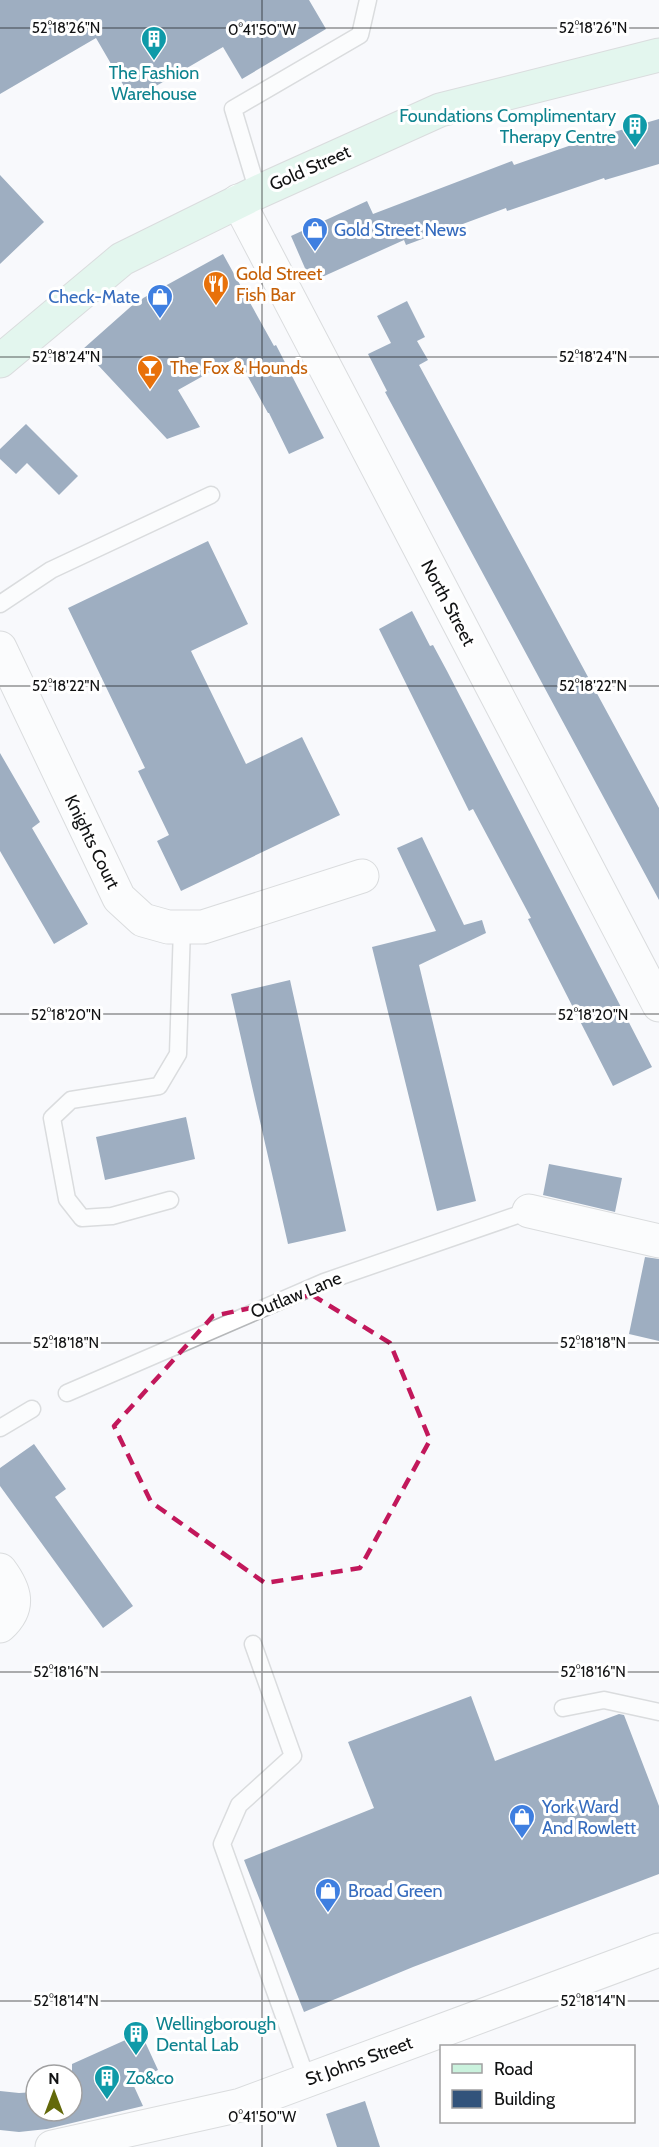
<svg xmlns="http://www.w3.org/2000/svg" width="659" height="2147" font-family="Cabin,sans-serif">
  <rect width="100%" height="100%" fill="#f8f9fc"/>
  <path fill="#32537b" d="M0 0H309L326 29 242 79 223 47 132 100 96 38 0 94Z
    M659 119V164L605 180 604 178 507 211 506 208 406 245 404 240 311 282 291 236 367 201 373 214 512 161 514 165 583 141Z
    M0 175 44 222 0 264Z
    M223 254 274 346 276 345 324 438 289 454 269 413H268L237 357 178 390 200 427 167 439 83 349 136 302Z
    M407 301 425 337 417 341 428 360 419 365 659 808V900L385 392 387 391 368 354 391 343 377 316Z
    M26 424 78 476 59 495 27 463 16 474 0 459V449Z
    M208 541 248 624 191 651 246 764 302 737 340 815 181 891 157 841 169 835 138 771 145 768 68 608Z
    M412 611 430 646 433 645 447 671 652 1067 613 1086 528 919 531 918 473 809 469 811 379 629Z
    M0 753 40 822 32 828 88 924 54 944 0 851Z
    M422 837 464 925 482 920 486 933 419 965 476 1201 437 1211 372 947 436 931 397 848Z
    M290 980 346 1231 288 1244 231 994Z
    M186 1117 195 1159 105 1180 96 1137Z
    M549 1164 622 1178 615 1212 543 1195Z
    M645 1257 659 1259V1341L629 1334Z
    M34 1444 66 1489 55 1497 133 1606 103 1628 0 1486V1468Z
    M471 1696 495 1761 619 1714 624 1715 659 1806V1874L413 1967 304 2012 244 1860 374 1808 348 1742Z
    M141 2033 158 2070 132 2082 143 2106 47 2129 19 2132 0 2130V2091L19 2093 36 2092V2111H72V2064Z
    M365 2101 380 2147H337L326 2114Z"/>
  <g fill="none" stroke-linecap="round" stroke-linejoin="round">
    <defs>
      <path id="lane" d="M258 192 233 109 360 35 368 0
        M0 604 51 570 211 495
        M170 1200 112 1216 82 1218 67 1199 52 1118 71 1100 159 1086 178 1054 182 927
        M67 1393 324 1282 529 1211
        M0 1428 32 1409
        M253 1644 293 1756 239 1805 222 1844 307 2080
        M563 1708 604 1700 659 1712"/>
      <path id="street" d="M238 201 659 1005
        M0 648 119 898 143 920 168 927H203L362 876
        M529 1211 659 1241
        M0 1570C15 1590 21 1607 0 1626
        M52 2147 241 2105 659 1950"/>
      <path id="secondary" d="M0 361 122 259 258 192 440 110 659 55"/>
    </defs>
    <use href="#lane" stroke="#b6b8ba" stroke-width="19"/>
    <use href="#street" stroke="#b6b8ba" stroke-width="35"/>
    <use href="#secondary" stroke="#b6b8ba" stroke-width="35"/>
    <use href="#lane" stroke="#fff" stroke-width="16"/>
    <use href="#street" stroke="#fff" stroke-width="33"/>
    <use href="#secondary" stroke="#caf2dd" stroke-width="33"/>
  </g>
  <path d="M0 0H659V2147H0ZM312 1295 390 1343 430 1440 360 1568 265 1583 151 1502 114 1426 213 1316Z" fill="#f8f9fc" fill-opacity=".55" fill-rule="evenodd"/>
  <path fill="none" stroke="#c2185b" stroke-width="4.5" stroke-dasharray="12 8" stroke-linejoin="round" d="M312 1295 390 1343 430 1440 360 1568 265 1583 151 1502 114 1426 213 1316Z"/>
  <path fill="none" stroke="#111213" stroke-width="1.5" stroke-opacity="0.45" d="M262 0V2147M0 28H659M0 357H659M0 686H659M0 1014H659M0 1343H659M0 1672H659M0 2001H659"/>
  <defs>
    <symbol id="building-pin" viewBox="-11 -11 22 30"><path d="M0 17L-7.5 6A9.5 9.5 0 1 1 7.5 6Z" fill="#0f9aa8" stroke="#fff"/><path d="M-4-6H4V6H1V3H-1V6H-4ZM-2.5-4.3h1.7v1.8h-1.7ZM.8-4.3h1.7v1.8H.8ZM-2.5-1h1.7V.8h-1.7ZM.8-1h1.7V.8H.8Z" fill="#fff"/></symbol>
    <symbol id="shop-pin" viewBox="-11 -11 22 30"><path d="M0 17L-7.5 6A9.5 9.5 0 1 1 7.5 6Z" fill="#3f7fe0" stroke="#fff"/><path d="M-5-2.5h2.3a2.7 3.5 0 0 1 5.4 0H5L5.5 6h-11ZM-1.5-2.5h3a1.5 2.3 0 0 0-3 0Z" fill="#fff"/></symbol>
    <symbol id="restaurant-pin" viewBox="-11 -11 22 30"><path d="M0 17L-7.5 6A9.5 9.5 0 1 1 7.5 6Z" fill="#e8710a" stroke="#fff"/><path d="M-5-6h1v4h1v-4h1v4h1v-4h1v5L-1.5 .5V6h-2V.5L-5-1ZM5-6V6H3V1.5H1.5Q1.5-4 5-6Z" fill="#fff"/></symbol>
    <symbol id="bar-pin" viewBox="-11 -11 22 30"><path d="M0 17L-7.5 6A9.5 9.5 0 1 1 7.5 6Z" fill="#e8710a" stroke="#fff"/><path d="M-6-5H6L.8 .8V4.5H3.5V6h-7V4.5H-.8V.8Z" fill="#fff"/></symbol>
  </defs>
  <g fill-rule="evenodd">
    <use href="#building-pin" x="139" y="24" width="30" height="40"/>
    <use href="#building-pin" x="620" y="111" width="30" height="40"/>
    <use href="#shop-pin" x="300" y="215" width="30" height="40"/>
    <use href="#restaurant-pin" x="201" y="269" width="30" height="40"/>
    <use href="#shop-pin" x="145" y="282" width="30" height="40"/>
    <use href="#bar-pin" x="135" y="353" width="30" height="40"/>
    <use href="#shop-pin" x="507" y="1802" width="30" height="40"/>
    <use href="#shop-pin" x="313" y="1876" width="30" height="40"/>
    <use href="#building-pin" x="121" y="2019" width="30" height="40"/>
    <use href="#building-pin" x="92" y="2063" width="30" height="40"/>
  </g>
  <g text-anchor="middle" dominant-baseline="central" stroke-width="6" stroke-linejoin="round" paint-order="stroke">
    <g font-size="18" fill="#0d838f" stroke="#fff" text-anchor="start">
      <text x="154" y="73" text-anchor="middle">The Fashion<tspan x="154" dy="21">Warehouse</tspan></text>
      <text x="616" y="116" text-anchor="end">Foundations Complimentary<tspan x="616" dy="21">Therapy Centre</tspan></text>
      <text x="156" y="2024">Wellingborough<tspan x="156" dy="21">Dental Lab</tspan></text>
      <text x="126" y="2078">Zo&amp;co</text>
    </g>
    <g font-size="18" fill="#111213" stroke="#fff">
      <text transform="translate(310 168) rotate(-24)">Gold Street</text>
      <text transform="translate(448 603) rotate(62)">North Street</text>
      <text transform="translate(92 842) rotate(64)">Knights Court</text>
      <text transform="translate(296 1295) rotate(-22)">Outlaw Lane</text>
      <text transform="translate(359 2061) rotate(-20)">St Johns Street</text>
    </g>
    <g font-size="18" fill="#366cbe" stroke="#fff" text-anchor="start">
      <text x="334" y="230">Gold Street News</text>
      <text x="140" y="297" text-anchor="end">Check-Mate</text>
      <text x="542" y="1807">York Ward<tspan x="542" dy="21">And Rowlett</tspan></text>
      <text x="348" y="1891">Broad Green</text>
    </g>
    <g font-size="18" fill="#c56008" stroke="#fff" text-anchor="start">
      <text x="236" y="274">Gold Street<tspan x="236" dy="21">Fish Bar</tspan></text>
      <text x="170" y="368">The Fox &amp; Hounds</text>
    </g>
  </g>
  <g font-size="15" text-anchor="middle" fill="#111213" stroke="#fff" stroke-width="6" stroke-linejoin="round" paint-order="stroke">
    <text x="66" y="33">52°18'26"N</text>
    <text x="593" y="33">52°18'26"N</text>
    <text x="262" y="35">0°41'50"W</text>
    <text x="66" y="362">52°18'24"N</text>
    <text x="593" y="362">52°18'24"N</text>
    <text x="66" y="691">52°18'22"N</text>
    <text x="593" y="691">52°18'22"N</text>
    <text x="66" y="1020">52°18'20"N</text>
    <text x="593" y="1020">52°18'20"N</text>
    <text x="66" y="1348">52°18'18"N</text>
    <text x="593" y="1348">52°18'18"N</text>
    <text x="66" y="1677">52°18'16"N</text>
    <text x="593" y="1677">52°18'16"N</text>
    <text x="66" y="2006">52°18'14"N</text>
    <text x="593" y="2006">52°18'14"N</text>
    <text x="262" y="2122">0°41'50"W</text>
  </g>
  <rect x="440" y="2045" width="195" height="78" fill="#ffffff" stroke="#a0a0a1" stroke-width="1.5"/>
  <rect x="452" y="2064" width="30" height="9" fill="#caf2dd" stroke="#a0a0a1" stroke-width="1.5"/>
  <text x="494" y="2075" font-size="18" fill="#111213">Road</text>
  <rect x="452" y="2090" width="30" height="18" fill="#32537b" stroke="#a0a0a1" stroke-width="1.5"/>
  <text x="494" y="2105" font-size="18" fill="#111213">Building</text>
  <g transform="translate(54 2093)"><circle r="28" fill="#ffffff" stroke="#a0a0a1" stroke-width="1.5"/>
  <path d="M0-4.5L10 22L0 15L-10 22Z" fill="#63690a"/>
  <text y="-9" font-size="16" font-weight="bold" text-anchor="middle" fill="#111213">N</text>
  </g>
</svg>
